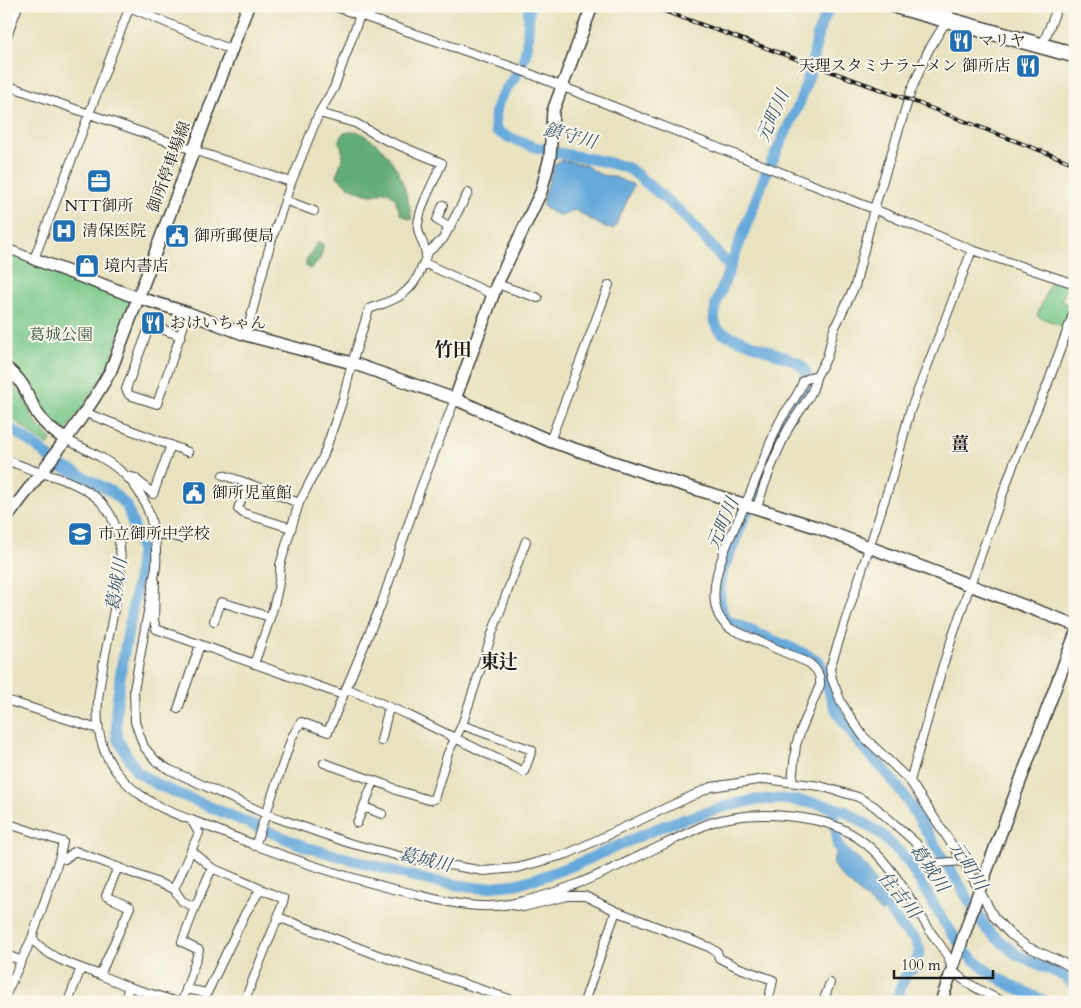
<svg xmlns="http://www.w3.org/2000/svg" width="1081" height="1008" font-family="Cardo,'Noto Serif JP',serif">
  <rect width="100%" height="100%" fill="#fbf7ec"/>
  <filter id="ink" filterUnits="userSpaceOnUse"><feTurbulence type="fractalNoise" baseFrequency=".02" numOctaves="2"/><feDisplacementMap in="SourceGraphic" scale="10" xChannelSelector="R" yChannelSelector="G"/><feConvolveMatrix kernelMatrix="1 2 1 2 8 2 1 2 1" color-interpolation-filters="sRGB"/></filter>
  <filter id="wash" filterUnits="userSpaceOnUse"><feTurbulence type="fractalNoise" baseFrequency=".0096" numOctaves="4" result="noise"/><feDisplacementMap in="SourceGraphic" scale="20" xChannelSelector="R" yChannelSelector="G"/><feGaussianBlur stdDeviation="1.12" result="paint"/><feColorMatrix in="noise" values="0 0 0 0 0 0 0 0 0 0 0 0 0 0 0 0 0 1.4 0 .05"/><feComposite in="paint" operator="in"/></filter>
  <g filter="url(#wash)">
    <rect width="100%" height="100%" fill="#e8e2c0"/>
    <path fill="#78c889" stroke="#4a7252" d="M6 253 131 301 108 369 66 431 55 426 45 417 6 363Z
      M1053 276 1069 282 1061 301 1075 307 1067 328 1037 316Z
      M6 375 21 392 33 419 51 440 48 446 6 414Z"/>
    <path fill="#62ac75" stroke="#3f6448" d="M357 131C386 146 401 169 408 201 410 207 412 214 411 220L400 214 395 197C381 187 386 193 373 195 364 196 342 184 337 176 339 159 348 162 339 142L343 133Z
      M317 243 323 244C323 256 320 262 310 269L306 267V260Z"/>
    <path fill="#66a9db" stroke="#41627c" d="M560 160 585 165 601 175 615 177 625 182 633 184V187L616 225 613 229C599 227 588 216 574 210L562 216 551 212 543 206V199L554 165Z
      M838 847 852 854 865 865 870 874 903 922 899 925 884 911 882 913C873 904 838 876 834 866 832 861 836 853 838 847Z"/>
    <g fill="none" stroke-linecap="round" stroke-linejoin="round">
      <path stroke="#66a9db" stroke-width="11" d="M529 6C528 25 529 46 522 64 511 90 490 96 496 131 515 141 537 148 558 153 582 158 607 160 630 169L682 213 729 266
        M830 6 818 33 811 70 799 104 765 176 716 304 714 320 717 328 722 333 795 361C822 378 798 401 787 418 784 424 781 430 778 436L723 570C719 587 717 604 726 620L808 655 820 663 833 703 839 715 858 742 887 773 907 800 988 931 1016 954 1064 976 1075 986
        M6 425 36 446 59 466 73 471 112 492 127 506 141 549 138 578 121 670 116 711 117 738 137 772 160 786 306 847 430 881 479 888 517 884 544 876 577 864 665 825 727 806 755 800 783 799 820 804 845 811 880 833 907 860 942 919 967 954 990 973 1012 986 1047 1002
        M833 807 838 846 849 859
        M891 913 902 928 915 939 920 951 913 969 907 972 895 1002"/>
    </g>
  </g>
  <g filter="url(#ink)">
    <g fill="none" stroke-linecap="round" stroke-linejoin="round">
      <defs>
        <path id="street" d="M127 6 231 50
          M333 6 515 68 874 209 972 250 1075 284
          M369 18 372 6
          M6 39 18 6
          M1042 46 1058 6
          M6 85 193 150 291 182
          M285 200 314 211
          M443 205 437 220 450 228
          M6 248 34 259 130 6
          M972 250 910 411 895 468 830 668 832 679 841 702 851 718 863 736 910 781 966 866 994 917 1010 934 1028 947 1062 962 1075 970
          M426 254 443 239 468 193
          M424 263 494 295
          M497 284 538 298
          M246 335 270 245 291 183 319 113 334 88 360 15
          M181 336 150 325 126 389 129 395 157 404 188 313
          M86 413 188 452
          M65 439C85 449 108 459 125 475 149 497 158 535 156 567L134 690 135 722 144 747 156 761 168 769 266 814 349 843 407 858 484 871 517 868 567 854 711 787 765 779 820 786 858 797 874 806 916 843 932 866 939 863 963 861
          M550 441 609 285
          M6 460C18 464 28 469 39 472 47 475 54 476 62 479 106 495 120 518 121 564 118 594 111 625 105 655 100 685 92 716 103 747 110 768 127 786 145 798 163 811 187 818 207 826 272 853 338 876 406 892 439 900 476 911 510 904 565 894 615 867 665 844 680 837 695 829 710 823 742 812 782 814 814 820 874 831 898 879 927 926 933 937 942 946 948 957 950 961 950 965 952 969 961 982 989 995 1004 1002
          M223 475 247 483
          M126 476 135 478 153 494 171 445
          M757 507C765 481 775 456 787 431 797 412 813 398 816 377
          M291 528 243 513 238 509 247 483 299 503
          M154 533 182 538
          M155 582 154 620 156 629 343 695
          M214 621 221 602 270 617
          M254 664C263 638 282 591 280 565L299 503 323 457 343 399 352 363 369 309C393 300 408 297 420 272 422 266 426 260 426 254 425 244 416 233 418 224 421 203 434 182 442 163L386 140 355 123 319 113
          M346 688 410 716 524 772 532 750 462 725
          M6 700 98 729
          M178 709 200 645
          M381 741 389 707
          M324 763 389 786 396 790 429 800 434 799 448 753 462 725 494 628 526 541
          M792 781 796 745 801 730 820 685C821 675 817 669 809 663L731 629C692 603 732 534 746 503 758 476 767 448 780 421 787 408 799 396 803 381L813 376 816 377 827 357 834 329 855 286 874 209 911 91 928 51 947 20 951 6
          M910 781 943 665 970 585 1015 460 1047 386 1075 309
          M364 807 382 814
          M6 823 63 842 60 856 32 938 6 994
          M357 823 374 781
          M255 846 292 737 301 722 328 732 381 605 420 490 455 399
          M191 850 212 868
          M60 856 65 859 75 851 174 889 182 901 195 907 212 868 284 899 278 917 244 1002
          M118 867 106 896 130 907 100 975 129 987 178 1002
          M174 889 199 833 191 820
          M512 905 523 907 568 896H585L616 911 709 947 717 952 719 958 737 967 773 980 768 1002
          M278 917 375 954 518 1002
          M32 938C48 959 76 966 100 975
          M6 955 20 960
          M186 989 207 993 246 912 261 889
          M68 1002 81 968
          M124 1002 129 987
          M182 1002 199 950 182 942 195 907
          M584 1002 616 911
          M823 1002 830 983"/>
        <path id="secondary" d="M34 259 130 295 188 313 246 335 352 363 455 399 550 441 664 479 816 527 1075 625
          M6 368C28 384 26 397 39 416 46 426 55 433 65 439
          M455 399 497 284 541 192 550 157 553 111 592 6
          M6 519C42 470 81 424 111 370L248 6
          M941 1002 979 891 1075 635"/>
        <path id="highway" d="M897 6 1075 55"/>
      </defs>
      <use href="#street" stroke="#3b3a35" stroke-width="10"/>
      <use href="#secondary" stroke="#3b3a35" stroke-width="14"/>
      <use href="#highway" stroke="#3b3a35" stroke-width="18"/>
      <use href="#street" stroke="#fff" stroke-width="8"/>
      <use href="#secondary" stroke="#fff" stroke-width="11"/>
      <use href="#highway" stroke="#fff" stroke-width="15"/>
      <defs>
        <path id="rail" d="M650 6 915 102 1075 164"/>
      </defs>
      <use href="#rail" stroke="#1c1c1c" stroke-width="4"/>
      <use href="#rail" stroke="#fbf7ec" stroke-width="2" stroke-dasharray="5.5" stroke-linecap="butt"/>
    </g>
  </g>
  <defs>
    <symbol id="restaurant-square" viewBox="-11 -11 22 22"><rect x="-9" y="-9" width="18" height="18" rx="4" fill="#1f6fb2" stroke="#fbf7ec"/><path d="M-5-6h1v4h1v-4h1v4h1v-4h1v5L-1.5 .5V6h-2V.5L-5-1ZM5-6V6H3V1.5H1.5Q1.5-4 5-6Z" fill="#fff"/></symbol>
    <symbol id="office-square" viewBox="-11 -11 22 22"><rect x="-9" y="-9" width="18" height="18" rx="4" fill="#1f6fb2" stroke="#fbf7ec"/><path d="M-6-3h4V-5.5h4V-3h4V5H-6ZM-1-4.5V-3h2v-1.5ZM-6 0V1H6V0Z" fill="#fff"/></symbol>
    <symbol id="hospital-square" viewBox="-11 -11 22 22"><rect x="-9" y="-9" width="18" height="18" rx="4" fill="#1f6fb2" stroke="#fbf7ec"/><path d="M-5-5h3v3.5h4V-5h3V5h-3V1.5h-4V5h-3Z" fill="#fff"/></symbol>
    <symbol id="civic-square" viewBox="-11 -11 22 22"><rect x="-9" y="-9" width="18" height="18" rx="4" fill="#1f6fb2" stroke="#fbf7ec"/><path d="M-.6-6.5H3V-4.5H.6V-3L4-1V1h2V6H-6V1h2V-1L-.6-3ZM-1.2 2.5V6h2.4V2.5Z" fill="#fff"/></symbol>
    <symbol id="shop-square" viewBox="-11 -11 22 22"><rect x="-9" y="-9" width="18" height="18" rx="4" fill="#1f6fb2" stroke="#fbf7ec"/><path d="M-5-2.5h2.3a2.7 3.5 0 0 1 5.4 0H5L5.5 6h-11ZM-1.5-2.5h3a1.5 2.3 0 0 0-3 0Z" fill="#fff"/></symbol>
    <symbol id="school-square" viewBox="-11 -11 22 22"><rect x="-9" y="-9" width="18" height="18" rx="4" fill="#1f6fb2" stroke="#fbf7ec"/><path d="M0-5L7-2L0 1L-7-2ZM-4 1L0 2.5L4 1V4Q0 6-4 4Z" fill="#fff"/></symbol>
  </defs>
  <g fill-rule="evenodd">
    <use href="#restaurant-square" x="947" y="27" width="28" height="28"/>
    <use href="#restaurant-square" x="1014" y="52" width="28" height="28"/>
    <use href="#office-square" x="85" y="167" width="28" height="28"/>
    <use href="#hospital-square" x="50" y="217" width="28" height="28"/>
    <use href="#civic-square" x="163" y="222" width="28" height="28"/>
    <use href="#shop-square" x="73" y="252" width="28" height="28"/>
    <use href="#restaurant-square" x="139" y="309" width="28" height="28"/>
    <use href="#civic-square" x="180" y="479" width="28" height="28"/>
    <use href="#school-square" x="66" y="520" width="28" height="28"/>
  </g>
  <g text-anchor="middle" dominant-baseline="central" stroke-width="4" stroke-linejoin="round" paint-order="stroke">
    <g font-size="16" fill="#1c1c1c" stroke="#fbf7ec" text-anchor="start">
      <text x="978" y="41">マリヤ</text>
      <text x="1010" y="66" text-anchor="end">天理スタミナラーメン 御所店</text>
      <text x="99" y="206" text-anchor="middle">NTT御所</text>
      <text x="82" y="231">清保医院</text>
      <text x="194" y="236">御所郵便局</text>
      <text x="104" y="266">境内書店</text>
      <text x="170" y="323">おけいちゃん</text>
      <text x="212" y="493">御所児童館</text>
      <text x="98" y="534">市立御所中学校</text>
    </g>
    <g font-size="16" fill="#1c1c1c" stroke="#fbf7ec">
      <text transform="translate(169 167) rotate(-70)">御所停車場線</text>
    </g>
    <g font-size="16" fill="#3c5842" stroke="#fbf7ec">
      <text x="61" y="335">葛城公園</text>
    </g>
    <g font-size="18" font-style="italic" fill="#3d5b72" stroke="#fbf7ec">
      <text transform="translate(773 116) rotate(-66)">元町川</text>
      <text transform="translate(570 136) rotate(15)">鎮守川</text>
      <text transform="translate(723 524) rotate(-67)">元町川</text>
      <text transform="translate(117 585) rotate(-81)">葛城川</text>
      <text transform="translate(425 860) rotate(13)">葛城川</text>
      <text transform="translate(968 866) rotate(58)">元町川</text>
      <text transform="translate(929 868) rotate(56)">葛城川</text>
      <text transform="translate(899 895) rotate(51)">住吉川</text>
    </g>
    <g font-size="18" font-weight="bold" fill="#1c1c1c" stroke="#fbf7ec">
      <text x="960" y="444">薑</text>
    </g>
    <g font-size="19" font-weight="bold" fill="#1c1c1c" stroke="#fbf7ec">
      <text x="453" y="350">竹田</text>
      <text x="499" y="662">東辻</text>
    </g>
  </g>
  <rect width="1081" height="1008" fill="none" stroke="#fbf7ec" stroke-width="25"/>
  <path d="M894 970v8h99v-8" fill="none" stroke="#1c1c1c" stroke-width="2.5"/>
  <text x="901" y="970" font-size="15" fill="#1c1c1c" stroke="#fbf7ec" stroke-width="4" paint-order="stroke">100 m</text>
</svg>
